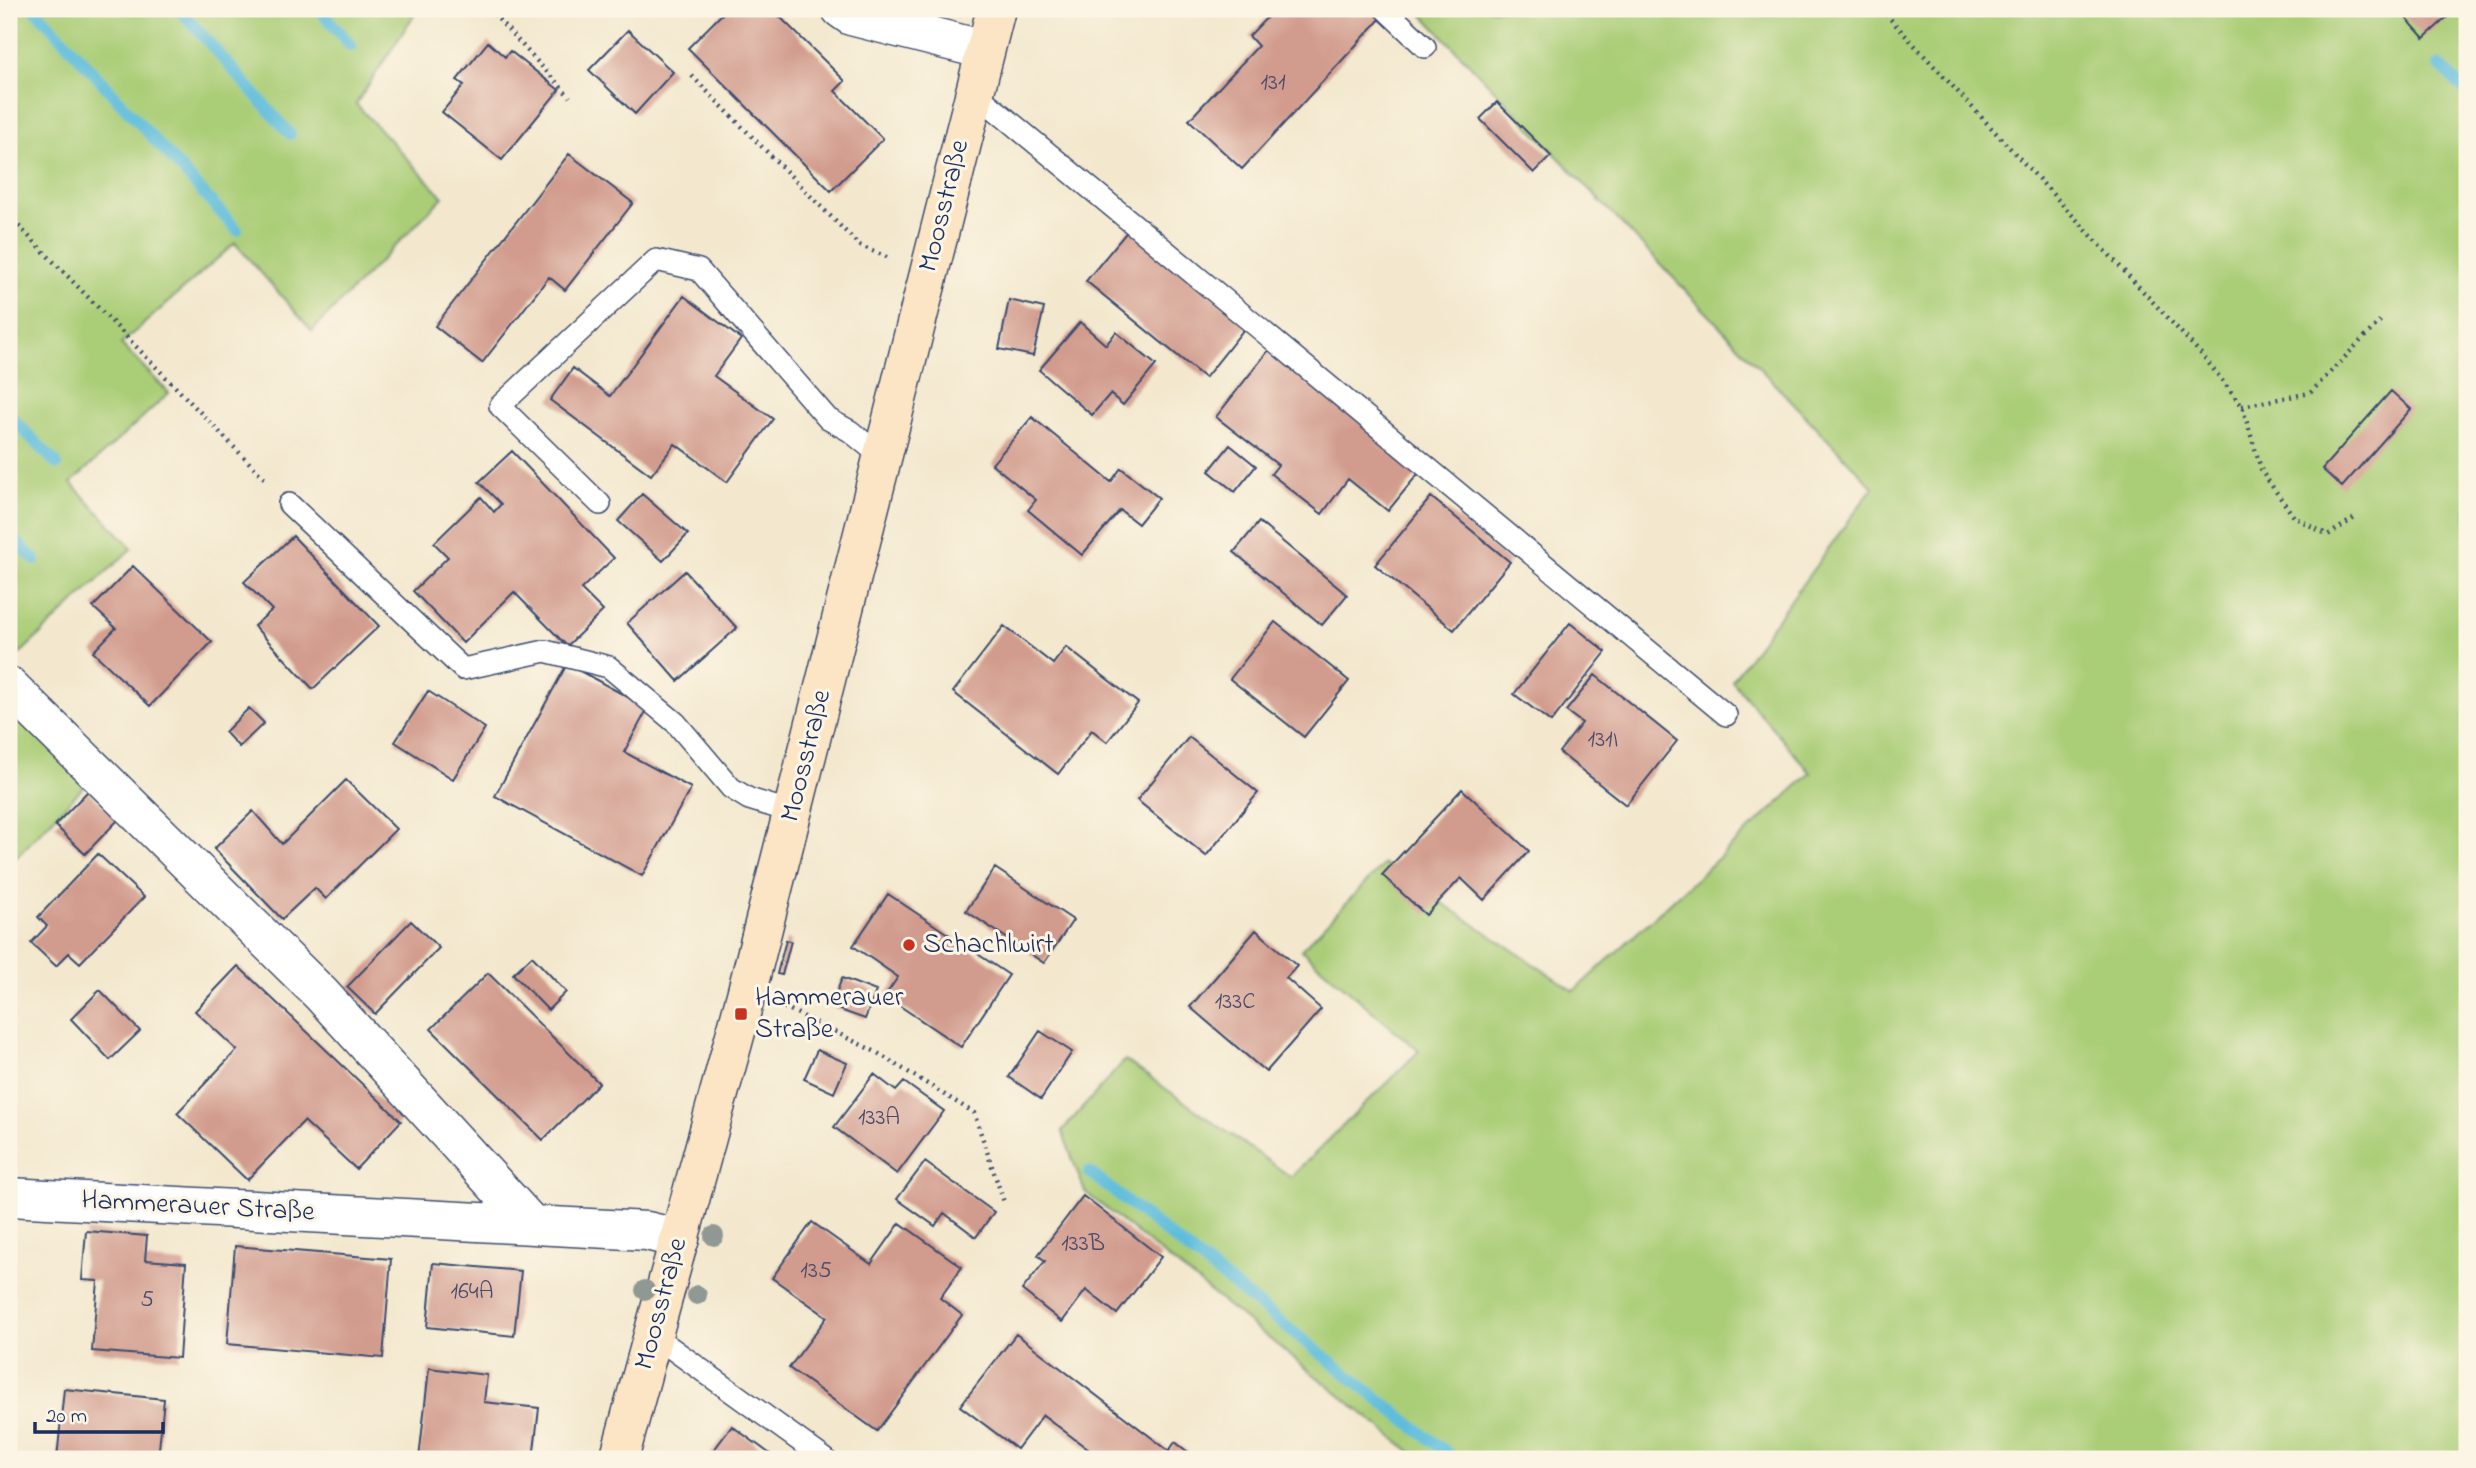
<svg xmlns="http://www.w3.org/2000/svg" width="2476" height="1468" font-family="'Indie Flower',sans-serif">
  <rect width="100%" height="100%" fill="#fcf5e5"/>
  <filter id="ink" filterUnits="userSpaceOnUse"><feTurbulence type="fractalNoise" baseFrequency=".0143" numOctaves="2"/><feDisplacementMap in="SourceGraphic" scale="14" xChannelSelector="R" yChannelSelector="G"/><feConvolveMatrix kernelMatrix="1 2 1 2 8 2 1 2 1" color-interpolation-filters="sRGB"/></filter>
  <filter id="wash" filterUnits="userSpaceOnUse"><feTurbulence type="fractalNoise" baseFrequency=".00686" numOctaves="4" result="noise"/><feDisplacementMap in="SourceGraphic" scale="28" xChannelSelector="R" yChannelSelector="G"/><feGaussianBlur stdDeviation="1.57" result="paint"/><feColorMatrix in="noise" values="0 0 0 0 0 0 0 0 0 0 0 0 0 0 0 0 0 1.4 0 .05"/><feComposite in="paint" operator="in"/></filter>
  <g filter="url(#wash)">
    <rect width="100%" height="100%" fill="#f3e8ce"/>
    <path fill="#aacd77" stroke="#627e6a" stroke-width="2" d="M9 9H418L356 104 443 197 312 331 235 243 121 344 169 393 71 483 132 548 9 664Z
      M1417 9H2467V1459H1420L1085 1192 1062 1131 1125 1060 1291 1177 1419 1051 1301 950 1384 864 1574 991 1811 773 1732 681 1873 487Z
      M9 705 87 783 9 865Z"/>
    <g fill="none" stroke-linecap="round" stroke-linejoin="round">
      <path stroke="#5ebddc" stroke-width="12" d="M35 9 237 230
        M179 9 290 134
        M319 9 351 46
        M2439 65 2467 92
        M9 415 57 464
        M9 534 35 560
        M1089 1172 1455 1459"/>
    </g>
    <g id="blocks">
      <path fill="#d19b8d" d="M727 9H772L845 81 835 91 883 139 831 191 688 48Z
        M1275 9H1373L1382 17 1242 169 1189 120 1258 46 1249 36Z
        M2398 9H2456L2424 38Z
        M628 30 673 72 635 114 589 70Z
        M488 42 505 57 510 51 559 90 502 160 442 112 464 85 457 80Z
        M1497 102 1551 156 1534 173 1480 119Z
        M569 154 633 203 565 290 549 277 482 363 435 326Z
        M1130 228 1248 324 1205 378 1086 281Z
        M684 296 741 339 714 376 773 419 727 482 675 444 651 475 550 400 573 368 610 396Z
        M1009 300 1044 308 1033 356 999 349Z
        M1080 322 1106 345 1116 332 1156 365 1123 405 1110 394 1092 415 1039 370Z
        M1269 350 1422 469 1388 511 1348 479 1322 514 1271 474 1278 465 1216 417Z
        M2391 391 2411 409 2342 487 2322 469Z
        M1032 417 1111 482 1121 468 1159 498 1138 524 1120 510 1082 555 1028 510 1036 500 992 464Z
        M1230 445 1256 466 1235 492 1209 471Z
        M512 451 614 558 581 589 603 611 567 646 514 592 463 643 413 591 448 557 434 543 481 497 494 512 501 504 479 482Z
        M642 494 688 534 663 561 618 521Z
        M1431 497 1510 562 1454 630 1375 565Z
        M1259 522 1347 595 1322 625 1234 552Z
        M293 536 379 626 313 689 254 626 272 610 244 582Z
        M133 566 212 642 150 706 93 652 116 628 93 607Z
        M685 571 737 628 678 681 627 623Z
        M1275 622 1349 681 1304 737 1230 679Z
        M1570 623 1606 652 1551 722 1514 694Z
        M1004 626 1053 664 1066 647 1138 703 1107 742 1092 730 1058 774 953 692Z
        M567 664 648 708 624 752 691 788 642 876 495 796Z
        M1595 675 1677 741 1626 805 1559 752 1582 723 1566 711Z
        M428 691 485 728 453 779 395 742Z
        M249 708 264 723 239 747 225 732Z
        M1189 737 1258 793 1206 856 1137 800Z
        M346 780 396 829 326 899 315 888 282 919 214 849 253 811 282 844Z
        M1462 789 1529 851 1484 900 1461 878 1426 915 1382 875Z
        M88 791 118 820 85 854 55 825Z
        M98 854 144 897 80 963 69 953 56 966 31 943 47 926 38 917Z
        M995 868 1073 920 1044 963 966 911Z
        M888 894 1009 975 961 1047 885 996 898 977 853 946Z
        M411 921 439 948 375 1014 347 987Z
        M1256 930 1297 966 1286 978 1321 1009 1266 1072 1190 1007Z
        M786 940 791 941 782 975 777 974Z
        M532 956 566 992 548 1010 513 974Z
        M238 966 401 1121 356 1169 304 1121 247 1180 177 1113 237 1050 195 1011Z
        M488 973 599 1083 543 1140 431 1029Z
        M842 978 876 991 865 1019 831 1007Z
        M100 990 140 1031 110 1060 71 1019Z
        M1040 1031 1072 1052 1041 1099 1009 1077Z
        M817 1050 847 1063 834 1093 804 1079Z
        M874 1074 896 1091 904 1082 944 1111 897 1174 834 1127Z
        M925 1162 994 1212 976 1237 944 1213 935 1226 897 1199Z
        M1083 1196 1161 1257 1117 1314 1086 1290 1062 1322 1022 1290 1045 1261 1038 1255Z
        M812 1222 871 1264 900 1223 962 1267 940 1298 962 1315 877 1431 789 1368 827 1317 772 1278Z
        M86 1231 147 1236 145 1260 186 1263 179 1358 92 1351 98 1281 82 1280Z
        M235 1246 391 1259 383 1358 227 1344Z
        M433 1263 521 1271 514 1336 427 1327Z
        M1016 1334 1169 1451 1175 1442 1197 1459H1101L1043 1415 1017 1449 960 1406Z
        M429 1368 487 1375 484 1402 539 1408 533 1459H419Z
        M64 1389 164 1399 158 1459H57Z
        M732 1426 777 1459H707Z"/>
    </g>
  </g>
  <g filter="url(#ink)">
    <use href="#blocks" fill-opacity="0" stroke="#3b4b6f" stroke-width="2"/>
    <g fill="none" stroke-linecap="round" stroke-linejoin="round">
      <defs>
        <path id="lane" d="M1385 9 1425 47
          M974 92 1726 715
          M289 504 463 669 545 651 609 667 676 723 731 788 749 799 792 812
          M600 504 500 406 656 260 699 270 828 419 850 431 882 457
          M653 1335 825 1459"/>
        <path id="street" d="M841 9 851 16 985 50
          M9 686 321 994 532 1225
          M9 1197 647 1231 680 1239"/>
        <path id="secondary" d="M619 1459 746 995 996 9"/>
      </defs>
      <use href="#lane" stroke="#3b4b6f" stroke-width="24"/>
      <use href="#street" stroke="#3b4b6f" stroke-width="41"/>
      <use href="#secondary" stroke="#3b4b6f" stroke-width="41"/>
      <path stroke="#3b4b6f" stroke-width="4.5" stroke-dasharray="2 5" stroke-linecap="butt" d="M489 9 570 97
        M1881 9 2203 356 2242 406 2262 472 2294 517 2328 535 2356 517
        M692 76 859 245 891 259
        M9 216 267 481
        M2242 406 2310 393 2381 320
        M784 1007 876 1052 974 1113 1005 1205"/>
      <use href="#lane" stroke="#fff" stroke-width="21"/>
      <use href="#street" stroke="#fff" stroke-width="38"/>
      <use href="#secondary" stroke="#fce5c4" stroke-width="38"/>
    </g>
    <g fill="#909894">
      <circle cx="714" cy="1236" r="10"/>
      <circle cx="645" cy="1290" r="10"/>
      <circle cx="697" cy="1295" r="10"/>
    </g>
  </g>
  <g fill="#c8321e" stroke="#fcf5e5" stroke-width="2.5">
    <circle cx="909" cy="945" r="7"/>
    <rect x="734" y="1007" width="14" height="14" rx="3.5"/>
  </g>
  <g text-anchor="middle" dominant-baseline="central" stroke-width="6" stroke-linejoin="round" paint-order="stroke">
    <g font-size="24" fill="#484a6a">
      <text x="1273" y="83">131</text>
      <text x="1603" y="740">131I</text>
      <text x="1235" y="1002">133C</text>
      <text x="879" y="1118">133A</text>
      <text x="1083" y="1244">133B</text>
      <text x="816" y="1271">135</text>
      <text x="472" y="1292">164A</text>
      <text x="147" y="1300">5</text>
    </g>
    <g font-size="28" fill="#1b2f5e" stroke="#fcf5e5">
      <text transform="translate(945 206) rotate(-76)">Moosstraße</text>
      <text transform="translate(807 756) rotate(-76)">Moosstraße</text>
      <text transform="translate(198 1207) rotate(3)">Hammerauer Straße</text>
      <text transform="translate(662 1304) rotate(-75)">Moosstraße</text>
    </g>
    <g font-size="28" fill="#1b2f5e" stroke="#fcf5e5" text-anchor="start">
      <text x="923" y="945">Schachlwirt</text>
      <text x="755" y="998">Hammerauer<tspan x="755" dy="32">Straße</tspan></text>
    </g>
  </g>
  <rect width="2476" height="1468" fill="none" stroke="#fcf5e5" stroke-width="35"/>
  <path d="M35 1422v10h128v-10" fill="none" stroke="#1b2f5e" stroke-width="3.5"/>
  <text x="46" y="1422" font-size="21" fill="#1b2f5e" stroke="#fcf5e5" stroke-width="5" paint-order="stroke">20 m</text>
</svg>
